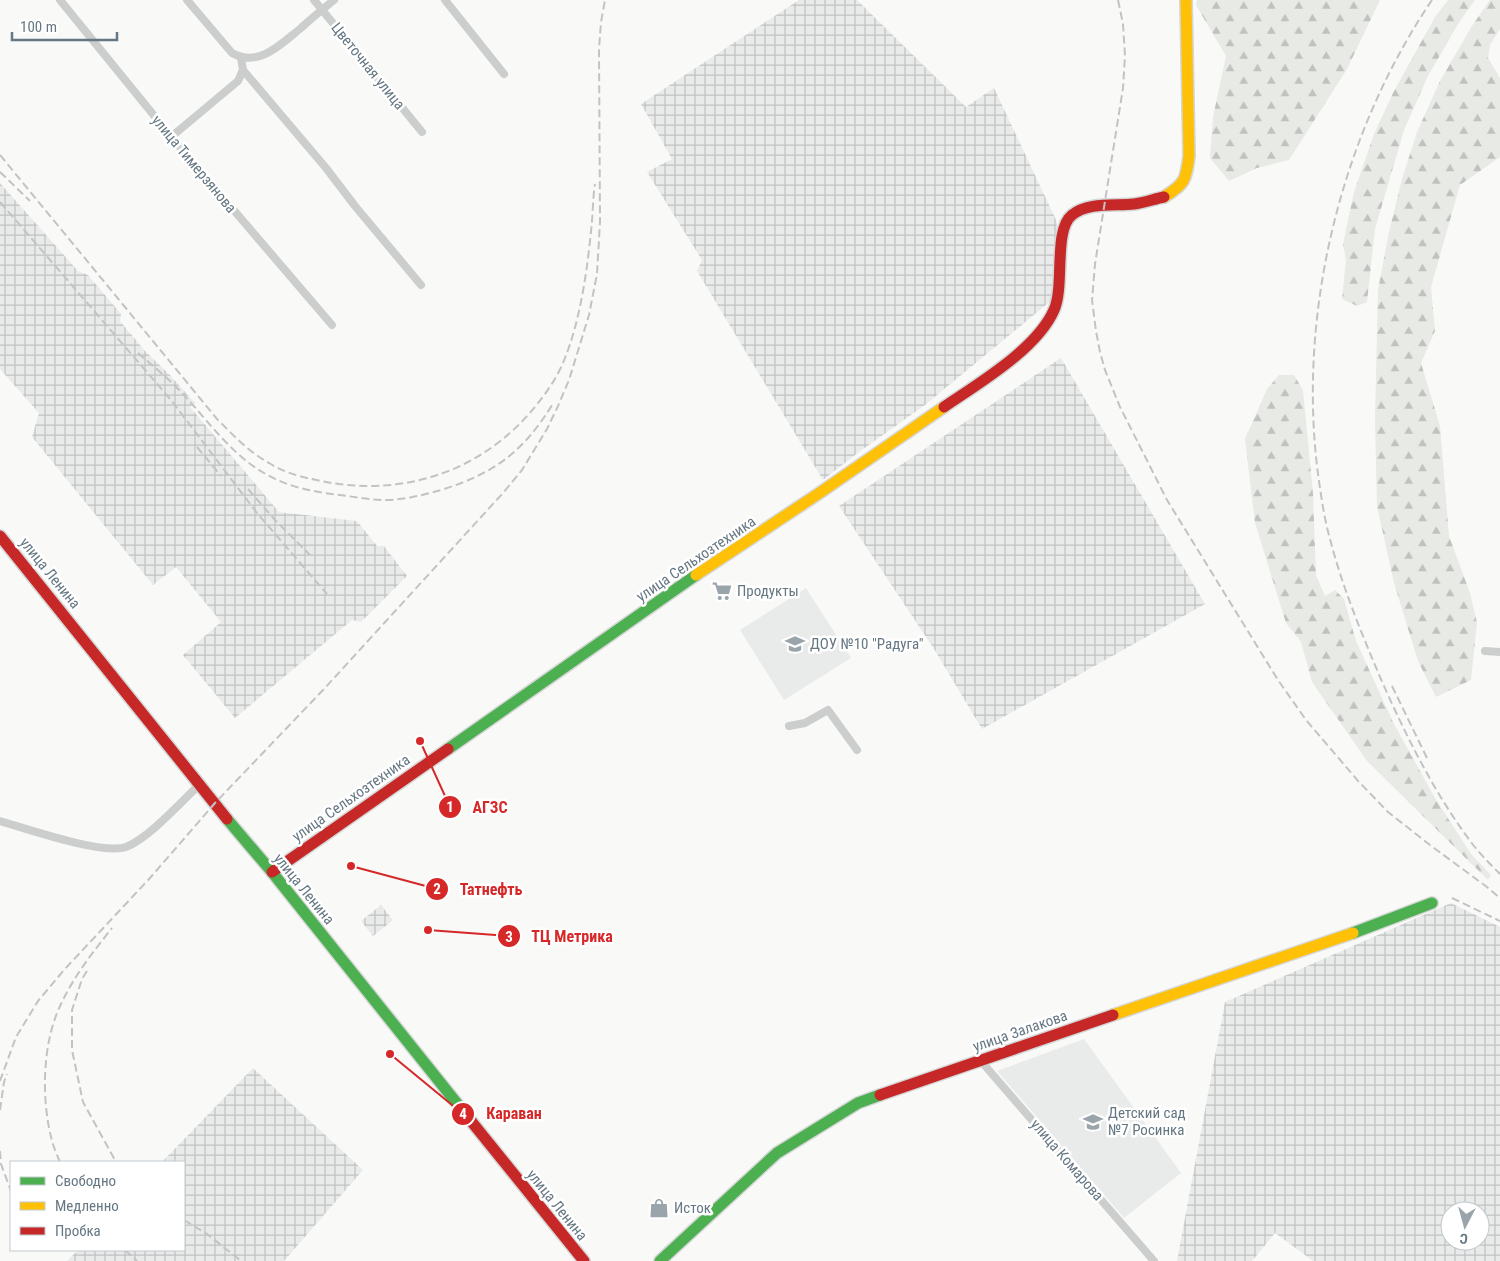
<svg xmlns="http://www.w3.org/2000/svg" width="1500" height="1261" font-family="'Roboto Condensed',sans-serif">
  <defs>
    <pattern id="industrial-grid" width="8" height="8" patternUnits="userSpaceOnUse" patternTransform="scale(1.25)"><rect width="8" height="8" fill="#e9eaea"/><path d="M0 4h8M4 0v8" fill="none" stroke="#c0c2c3"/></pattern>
    <pattern id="forest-firs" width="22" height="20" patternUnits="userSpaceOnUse" patternTransform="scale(1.25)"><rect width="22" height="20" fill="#e8eae6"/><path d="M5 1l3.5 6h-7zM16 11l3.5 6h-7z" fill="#c0c2c0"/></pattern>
  </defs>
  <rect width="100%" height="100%" fill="#f9f9f8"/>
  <path fill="#e9eaea" d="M806 588 851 658 784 700 740 630Z
    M1084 1039 1181 1173 1124 1218 997 1071Z"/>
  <path fill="url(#industrial-grid)" fill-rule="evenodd" d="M799 0H857L966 107 994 88 1057 222 1053 299 925 405 859 452 823 480 697 271 702 260 647 172 672 159 641 104Z
    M0 183 78 271 88 275 121 314 120 321 145 351 169 374 195 403 190 407 279 512 357 521 377 546H384L407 576 361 622 352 620 235 718 183 655 221 622 176 567 153 585 32 437 39 413 0 369Z
    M1061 358 1205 604 982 729 934 649 839 506Z
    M1451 903 1500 927V1261H1313L1275 1233 1252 1261H1177L1225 1002ZM1450 1211H1480V1241H1450Z
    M381 905 393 920 373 936 361 921Z
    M253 1068 363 1170 284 1261H67L78 1250H184V1162H162Z"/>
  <path fill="url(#forest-firs)" d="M1197 0H1380L1347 69 1289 160 1257 168 1229 181 1210 158 1213 117 1226 56 1196 5Z
    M1448 0H1475L1458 24 1428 76 1404 130 1375 229 1367 302 1357 306 1342 299 1346 260 1343 244 1354 192 1374 134 1394 91 1435 17Z
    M1490 0H1500V29L1490 45 1488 58 1500 78V157L1460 185 1431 287 1435 331 1421 363 1440 426 1449 536 1470 593 1477 623 1471 680 1436 697 1418 661 1394 583 1377 506 1375 419 1378 290 1389 232 1402 179 1417 132 1440 81 1472 26Z
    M1279 375H1294L1303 390 1313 494 1316 575 1325 596 1335 590 1344 599 1356 641 1393 722 1435 798 1471 854 1491 875 1488 880 1367 761 1312 682 1301 642 1286 623 1255 523 1245 439 1267 389Z"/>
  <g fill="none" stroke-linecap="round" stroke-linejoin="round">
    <defs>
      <path id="fast" d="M448 749 696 575
        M227 819 272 872 471 1121
        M1353 933 1432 903
        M660 1261 777 1153 858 1103 880 1095"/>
      <path id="slow" d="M1164 197C1185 184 1186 180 1189 156L1186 0
        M696 575 818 494 944 407
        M1113 1015 1353 933"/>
      <path id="jam" d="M944 407C979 383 1037 349 1054 310 1065 286 1053 230 1072 215 1088 202 1114 206 1134 204 1144 203 1154 199 1164 197
        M0 536 227 819
        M272 872 448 749
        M880 1095 1113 1015
        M471 1121 584 1261"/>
    </defs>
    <use href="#fast" stroke="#d5d6d6" stroke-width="14"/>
    <use href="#slow" stroke="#d5d6d6" stroke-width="14"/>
    <use href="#jam" stroke="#d5d6d6" stroke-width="14"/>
    <path stroke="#cccece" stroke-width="8" d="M60 0 178 145 332 325
      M187 0 232 53C259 68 281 44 301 28 312 18 323 9 334 0
      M314 0 422 132
      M445 0 504 74
      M241 58 243 70 326 168 355 206 421 285
      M171 137 238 81 243 70
      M1485 651 1500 652
      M789 726 805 723 828 710 857 750
      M0 821C27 829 103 855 126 847 148 839 182 801 199 785
      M980 1060 1154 1261"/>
    <use href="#fast" stroke="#4caf50" stroke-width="11"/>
    <use href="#slow" stroke="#ffc107" stroke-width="11"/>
    <use href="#jam" stroke="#c62828" stroke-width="11"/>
    <path stroke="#c2c3c4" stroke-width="2" stroke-dasharray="8 4" stroke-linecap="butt" d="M1118 0 1123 24 1125 56 1123 88 1095 264 1092 300 1096 331 1100 352 1105 370 1120 407 1167 500 1278 680 1306 720 1359 782 1388 812 1430 845 1487 887 1500 898
      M1432 0C1341 134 1297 313 1318 474 1321 495 1324 518 1330 539 1342 586 1361 632 1380 677 1406 736 1435 795 1474 846 1482 856 1491 865 1500 874
      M0 155 217 419C233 435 249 452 269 463 286 474 306 478 326 482 402 496 476 473 528 415 543 398 557 379 565 358 581 318 588 265 592 221 593 209 593 196 595 184
      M0 172 30 201
      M0 202 171 400 257 513 327 594
      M138 353C153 366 169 379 183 394 208 421 231 454 264 473 287 487 314 492 340 495 355 497 370 500 385 500 404 500 423 495 441 490 496 473 524 451 554 402
      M197 447 221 476
      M248 489 275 520 310 555
      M1392 686 1427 758
      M1452 898 1500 921
      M87 971 82 979 72 1010V1050L83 1102 116 1162
      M0 1081 16 1037 38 1001 64 970 150 878 215 803 324 689 503 493 522 470 547 429 558 406 569 380 589 315 597 274 600 222 599 49 601 22 605 0
      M0 1110 4 1082 7 1074
      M0 1151 1 1164 11 1191
      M60 1162C57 1155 54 1148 52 1141 41 1099 42 1043 61 1004 74 976 93 952 112 928
      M184 1220 207 1234 241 1261
      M125 1250 137 1261"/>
  </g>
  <defs>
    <symbol id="supermarket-bare" viewBox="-9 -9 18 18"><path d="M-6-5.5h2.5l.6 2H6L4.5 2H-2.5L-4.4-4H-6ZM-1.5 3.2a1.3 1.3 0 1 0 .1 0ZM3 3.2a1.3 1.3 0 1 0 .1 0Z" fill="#99a4ab" stroke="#fff" stroke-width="2.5" paint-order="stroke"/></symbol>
    <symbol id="school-bare" viewBox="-9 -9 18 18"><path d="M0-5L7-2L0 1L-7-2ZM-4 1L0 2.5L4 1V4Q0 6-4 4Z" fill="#99a4ab" stroke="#fff" stroke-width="2.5" paint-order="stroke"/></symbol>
    <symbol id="shop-bare" viewBox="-9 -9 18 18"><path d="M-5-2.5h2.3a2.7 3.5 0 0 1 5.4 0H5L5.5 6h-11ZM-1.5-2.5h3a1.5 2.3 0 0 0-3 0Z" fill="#99a4ab" stroke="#fff" stroke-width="2.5" paint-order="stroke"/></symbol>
  </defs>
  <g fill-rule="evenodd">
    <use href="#supermarket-bare" x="708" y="577" width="28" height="28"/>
    <use href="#school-bare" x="781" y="630" width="28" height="28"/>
    <use href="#school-bare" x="1079" y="1108" width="28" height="28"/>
    <use href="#shop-bare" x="645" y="1194" width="28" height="28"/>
  </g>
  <g text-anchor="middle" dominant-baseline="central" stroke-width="5" stroke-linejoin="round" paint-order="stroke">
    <g font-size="15" fill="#657782" stroke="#fff">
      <text transform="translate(368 66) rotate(51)">Цветочная улица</text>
      <text transform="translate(194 164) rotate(50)">улица Тимерзянова</text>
      <text transform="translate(696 559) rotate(-34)">улица Сельхозтехника</text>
      <text transform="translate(50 573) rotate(51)">улица Ленина</text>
      <text transform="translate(351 798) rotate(-35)">улица Сельхозтехника</text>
      <text transform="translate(304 889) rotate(51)">улица Ленина</text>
      <text transform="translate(1020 1031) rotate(-19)">улица Залакова</text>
      <text transform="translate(1067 1160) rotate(49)">улица Комарова</text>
      <text transform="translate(557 1205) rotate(51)">улица Ленина</text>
    </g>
    <g font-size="15" fill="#657782" stroke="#fff" text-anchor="start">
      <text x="737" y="591">Продукты</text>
      <text x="810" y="644">ДОУ №10 "Радуга"</text>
      <text x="1108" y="1113">Детский сад<tspan x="1108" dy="17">№7 Росинка</tspan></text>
      <text x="674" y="1208">Исток</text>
    </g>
  </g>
  <path fill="none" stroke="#d62828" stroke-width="2" d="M420 741L450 807M351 866L437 889M428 930L509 936M390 1054L463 1114"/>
  <g fill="#d62828" stroke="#fff" stroke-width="2">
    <circle cx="420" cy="741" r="5"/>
    <circle cx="351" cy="866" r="5"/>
    <circle cx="428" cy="930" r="5"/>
    <circle cx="390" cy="1054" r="5"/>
    <circle cx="450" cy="807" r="12"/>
    <circle cx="437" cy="889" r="12"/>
    <circle cx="509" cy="936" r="12"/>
    <circle cx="463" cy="1114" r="12"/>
  </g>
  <g font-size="15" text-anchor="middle" font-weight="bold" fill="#fff">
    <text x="450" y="812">1</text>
    <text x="437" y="894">2</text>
    <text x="509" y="942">3</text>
    <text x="463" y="1119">4</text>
  </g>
  <g font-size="16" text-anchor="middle" font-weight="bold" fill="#d62828" stroke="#fff" stroke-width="5" stroke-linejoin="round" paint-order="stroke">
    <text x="490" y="813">АГЗС</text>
    <text x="491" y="895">Татнефть</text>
    <text x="572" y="942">ТЦ Метрика</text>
    <text x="514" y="1119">Караван</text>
  </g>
  <rect x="10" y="1161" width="175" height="90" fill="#ffffff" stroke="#c1c9cd"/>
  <rect x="20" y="1177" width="25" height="8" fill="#4caf50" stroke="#c1c9cd"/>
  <text x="55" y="1186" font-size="15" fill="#657782">Свободно</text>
  <rect x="20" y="1202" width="25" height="8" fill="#ffc107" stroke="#c1c9cd"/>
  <text x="55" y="1211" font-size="15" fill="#657782">Медленно</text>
  <rect x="20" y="1227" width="25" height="8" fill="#c62828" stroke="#c1c9cd"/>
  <text x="55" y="1236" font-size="15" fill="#657782">Пробка</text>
  <g transform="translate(1465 1226) rotate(186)"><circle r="24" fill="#ffffff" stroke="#c1c9cd"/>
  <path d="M0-4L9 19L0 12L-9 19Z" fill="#99a4ab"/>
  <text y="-8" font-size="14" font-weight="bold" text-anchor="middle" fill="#657782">С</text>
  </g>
  <path d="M12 32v8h105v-8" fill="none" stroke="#657782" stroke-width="2.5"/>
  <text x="20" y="32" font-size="15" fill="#657782" stroke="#ffffff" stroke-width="4" paint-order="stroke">100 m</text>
</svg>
